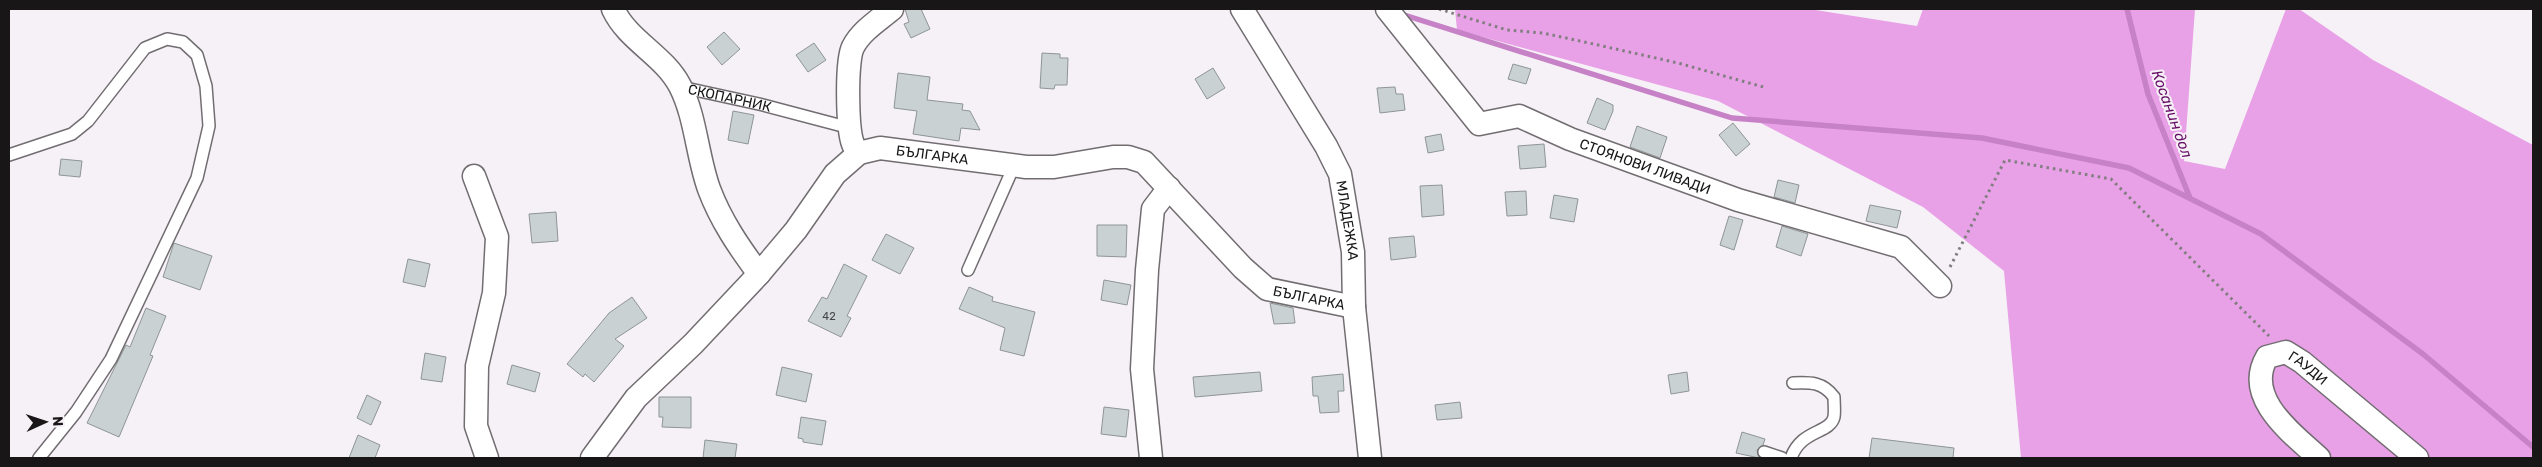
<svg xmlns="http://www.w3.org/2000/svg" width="2542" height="467" font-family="Rubik,sans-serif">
  <rect width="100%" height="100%" fill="#f6f1f6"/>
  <path fill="#e8a0e7" d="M1455 9H1809L1917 26 1923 9H2195L2184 161 2225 169 2286 9H2299L2373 60 2533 145V458H2021L2004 271 1923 207 1718 101 1457 30Z"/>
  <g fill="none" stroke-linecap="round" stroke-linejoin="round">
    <path stroke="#c781c6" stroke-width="5.5" d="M2127 9 2148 94 2190 198
      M1401 14 1732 118 1982 138 2129 168 2261 234 2423 354 2533 447"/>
  </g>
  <path fill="#cad1d2" stroke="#8e9595" d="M905 9H921L930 29 911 38 904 24 909 22Z
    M724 32 740 49 722 65 707 47Z
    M814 43 826 60 808 72 796 55Z
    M1042 53 1060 54V58H1068L1067 85H1055L1054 89 1040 88Z
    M1513 64 1531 69 1526 84 1508 79Z
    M1213 68 1225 88 1207 99 1195 79Z
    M898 73 930 77 927 100 963 104 962 110 970 111 980 130 961 128 959 141 913 134 917 111 894 108Z
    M1395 87 1396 94H1403L1405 110 1380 113 1377 88Z
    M1597 98 1613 105V111L1605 130 1587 123Z
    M733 111 754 115 748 144 728 140Z
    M1733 123 1750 144 1736 156 1719 135Z
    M1637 126 1667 137 1660 158 1630 147Z
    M1441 134 1444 150 1428 153 1425 137Z
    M1544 144 1546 167 1520 169 1518 146Z
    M61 159 82 161 80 177 59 175Z
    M1778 180 1799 185 1795 203 1774 197Z
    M1442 185 1444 215 1422 217 1420 186Z
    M1526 191 1527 215 1507 216 1505 192Z
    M1554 195 1578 199 1574 222 1550 218Z
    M1870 205 1901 211 1897 228 1866 221Z
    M556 212 558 241 532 243 529 214Z
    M1729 216 1743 220 1734 250 1720 245Z
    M1097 225H1127L1126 257 1097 256Z
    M1782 226 1808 234 1801 256 1776 247Z
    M886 234 914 248 900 274 872 260Z
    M1414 236 1416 257 1391 260 1389 238Z
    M174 243 212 256 200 290 163 277Z
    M408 259 430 264 425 287 403 282Z
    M844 264 867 276 847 316 851 318 841 337 808 321 822 297 827 299Z
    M1104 280 1131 285 1127 305 1101 300Z
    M969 287 993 297 992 301 1035 312 1024 356 1000 350 1005 328 959 309Z
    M632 297 647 318 615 339 624 346 594 382 585 374 583 377 567 364 609 313Z
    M1270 303 1293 308 1295 323 1274 324Z
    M146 308 166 316 150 355 153 356 119 437 87 423 126 345 130 347Z
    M425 353 446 357 442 382 421 379Z
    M512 365 540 373 535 392 507 384Z
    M782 367 812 374 806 402 776 395Z
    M1260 372 1262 391 1195 397 1193 377Z
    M1687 372 1689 391 1671 394 1668 375Z
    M1343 374 1344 391H1338L1339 412 1320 413 1318 396H1313L1312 377Z
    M367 395 381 402 371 425 357 418Z
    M659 397H691V428L662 427 663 417H659Z
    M1460 402 1462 418 1437 420 1435 405Z
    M1104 407 1129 410 1126 437 1101 434Z
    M801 417 826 421 822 445 803 442V439L798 438Z
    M1742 432 1765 439 1763 445 1757 450 1759 458 1736 453Z
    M358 435 380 445 375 458H349Z
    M1872 438 1954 448 1953 458H1869Z
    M705 440 737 444 735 458H703Z"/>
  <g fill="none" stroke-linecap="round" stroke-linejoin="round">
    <defs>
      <g id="service">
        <path id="s1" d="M681 87 763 105 850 128"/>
        <path d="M9 155 72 134 88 121 145 48 167 39 183 42 197 55 206 86 209 126 197 178 111 359 76 412 39 458"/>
        <path d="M968 270 1014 166"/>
        <path d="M1764 452 1782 458"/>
        <path d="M1791 458C1801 429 1830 434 1834 417 1835 411 1834 403 1834 397 1823 382 1810 382 1793 383"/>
      </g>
      <g id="minor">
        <path d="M613 9C628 41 664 55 680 86 696 117 697 156 709 189 721 221 739 247 759 274"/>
        <path id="s2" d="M1242 9 1326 146 1340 174 1353 252 1354 307 1370 458"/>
        <path id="s3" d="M1387 9 1479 124 1519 116 1570 139 1738 200 1901 247 1940 286"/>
        <path d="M859 153C857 150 854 147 853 144 847 129 846 60 853 47 861 31 879 20 892 9"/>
        <path d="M474 176 497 237 494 293 477 366 476 426 487 458"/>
        <path id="s4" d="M592 458 636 398 693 344 759 274 796 230 835 174 859 153 880 148 1026 167H1054L1113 157H1128L1144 162 1243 268 1267 289 1354 307"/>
        <path d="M1151 458 1142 369 1147 270 1153 209 1169 188"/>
        <path id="s5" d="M2319 458C2293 434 2243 398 2267 357L2286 352 2302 362 2417 458"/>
      </g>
    </defs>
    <use href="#service" stroke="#726d71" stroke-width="14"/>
    <use href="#minor" stroke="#726d71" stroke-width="25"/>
    <path stroke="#817e80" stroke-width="3" stroke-dasharray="2.5 4" stroke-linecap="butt" d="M1439 9 1507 30 1543 33 1589 43 1678 63 1767 88
      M1950 267 2005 160 2111 179 2269 336"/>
    <use href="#service" stroke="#fff" stroke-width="11"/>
    <use href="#minor" stroke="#fff" stroke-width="22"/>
  </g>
  <g text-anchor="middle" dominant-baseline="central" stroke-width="4" stroke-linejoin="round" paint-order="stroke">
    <g font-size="11" fill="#444546">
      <text x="829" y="316">42</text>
    </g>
    <g font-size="14" fill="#181617" stroke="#f6f1f6">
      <text stroke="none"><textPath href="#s1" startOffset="50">СКОПАРНИК</textPath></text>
      <text stroke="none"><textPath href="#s4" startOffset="481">БЪЛГАРКА</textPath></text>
      <text stroke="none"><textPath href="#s3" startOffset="324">СТОЯНОВИ ЛИВАДИ</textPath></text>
      <text stroke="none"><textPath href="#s2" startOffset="239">МЛАДЕЖКА</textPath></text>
      <text stroke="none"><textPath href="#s4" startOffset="915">БЪЛГАРКА</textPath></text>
      <text stroke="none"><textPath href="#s5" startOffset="171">ГАУДИ</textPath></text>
    </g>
    <g font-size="15" font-style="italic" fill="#660f68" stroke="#f6f1f6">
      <text transform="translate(2172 114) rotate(70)">Косанин дол</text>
    </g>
  </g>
  <rect width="2542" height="467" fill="none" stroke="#181617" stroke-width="20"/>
  <g transform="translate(45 422) rotate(87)" stroke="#f6f1f6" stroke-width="4" paint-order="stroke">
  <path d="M0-4L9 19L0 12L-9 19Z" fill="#181617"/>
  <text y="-8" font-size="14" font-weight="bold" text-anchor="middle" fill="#181617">N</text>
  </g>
</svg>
